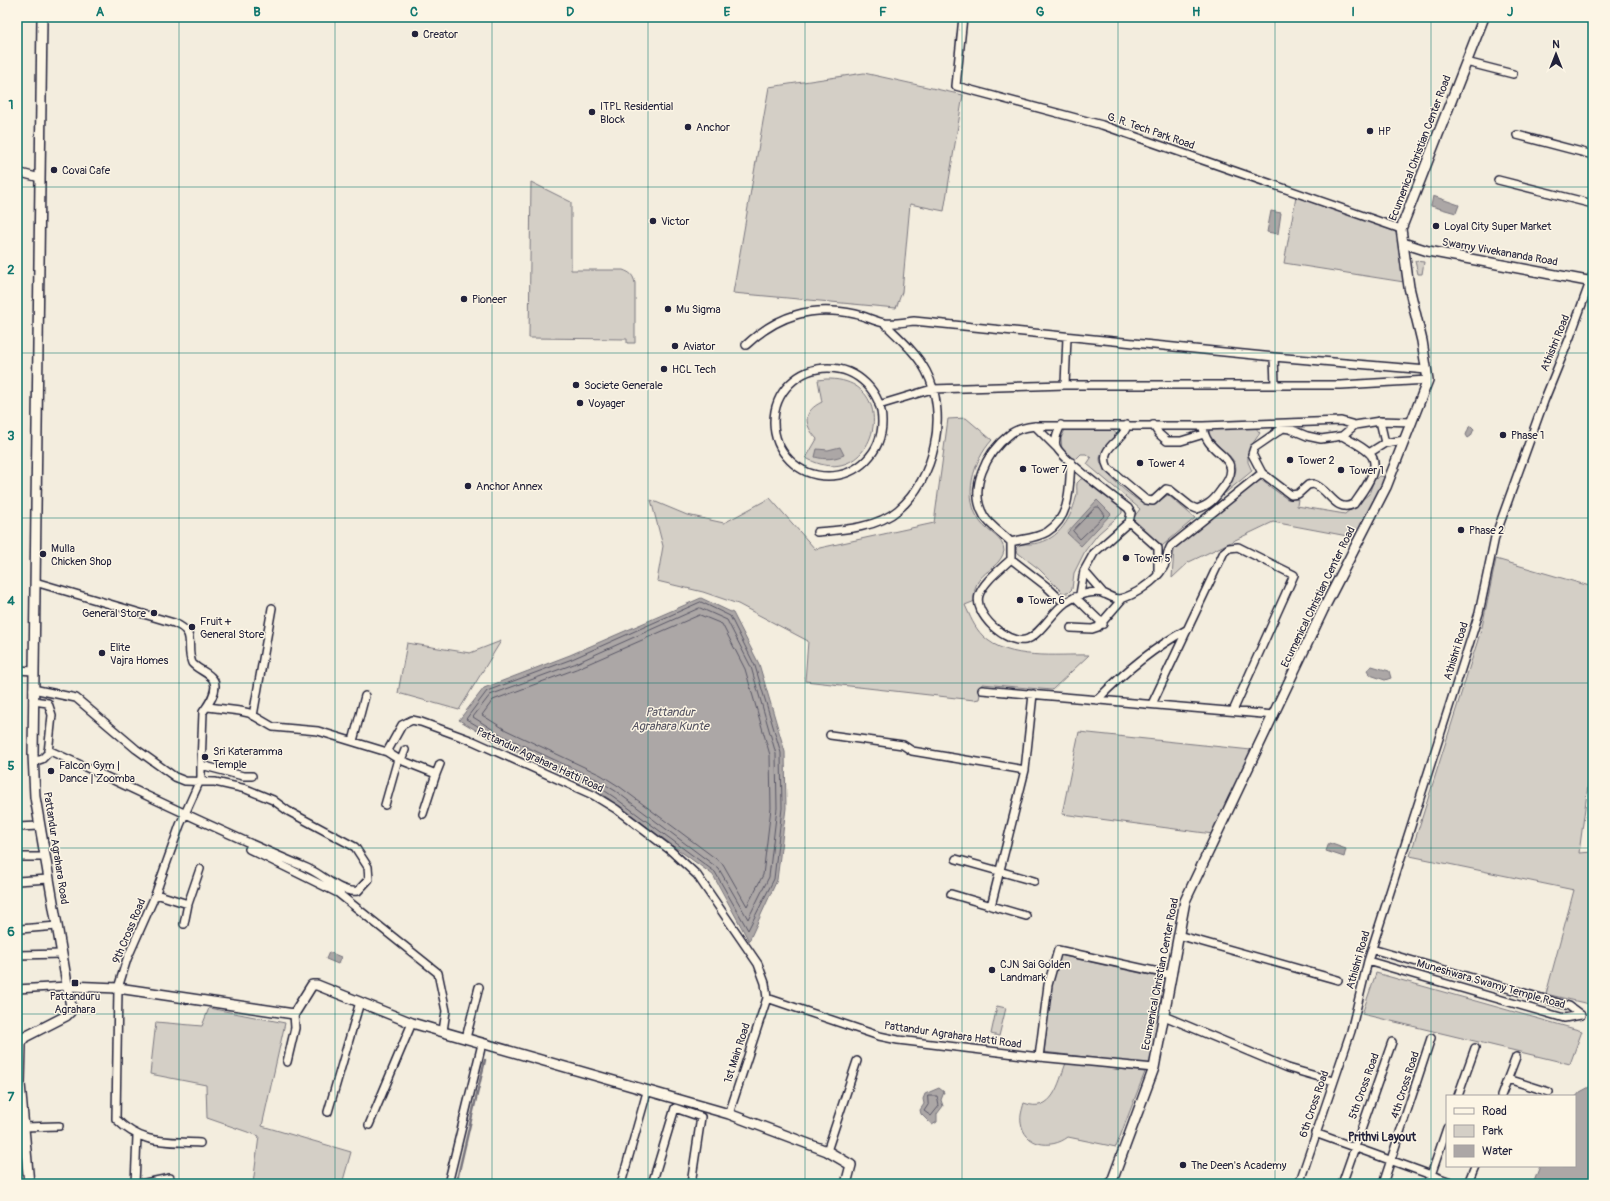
<svg xmlns="http://www.w3.org/2000/svg" width="1610" height="1201" font-family="Pangolin,sans-serif">
  <rect width="100%" height="100%" fill="#f3edde"/>
  <filter id="ink" filterUnits="userSpaceOnUse"><feTurbulence type="fractalNoise" baseFrequency=".025" numOctaves="2"/><feDisplacementMap in="SourceGraphic" scale="8" xChannelSelector="R" yChannelSelector="G"/><feConvolveMatrix kernelMatrix="1 2 1 2 8 2 1 2 1" color-interpolation-filters="sRGB"/></filter>
  <g filter="url(#ink)">
    <path fill="#d4cfc6" stroke="#7b7880" d="M864 73 963 95 944 211 910 204 902 292 896 308 733 293 769 87Z
      M531 182 571 202V270H623C631 273 633 275 635 283V343H627V339L529 338Z
      M1296 197 1397 231 1404 282 1284 263Z
      M1415 261 1424 262 1422 274H1418Z
      M826 379C906 377 875 497 806 458L817 439C803 424 803 411 822 402L818 380Z
      M966 418 992 440C973 461 962 498 981 523 988 532 1004 538 1004 551 999 572 970 572 975 601L965 605C970 616 974 627 983 636 1008 661 1058 654 1089 655L1052 690 982 684 979 699 974 700 805 681 808 641 738 604 703 592 657 581 663 546 651 500 687 515 724 523 770 498 815 549 934 523 948 419Z
      M1255 427 1260 433 1251 446 1248 454V462L1252 471 1218 499C1244 466 1242 465 1210 439L1209 429Z
      M1065 430H1112L1117 434C1112 440 1100 450 1100 459 1099 470 1138 505 1150 505 1157 505 1162 498 1168 495L1195 518 1162 546 1134 521V517L1140 509 1087 464 1091 458 1086 454H1081L1074 461 1062 450 1061 438Z
      M1380 476 1386 477 1358 538 1273 522 1189 562 1172 578 1174 549 1254 483 1261 480 1287 499H1298L1297 506 1345 514 1369 494 1374 480Z
      M1085 478 1122 509V513L1098 534 1085 551 1074 573 1072 589 1068 593H1063L1039 569 1018 553 1016 548C1020 543 1024 544 1030 544 1056 543 1070 522 1076 498 1078 493 1076 488 1077 483L1081 479Z
      M1496 559 1593 587V748L1579 853 1593 852V1005L1546 994 1574 890 1410 856 1482 627Z
      M501 641 459 710 398 693 407 643 470 653Z
      M1079 732 1251 750 1213 834 1062 814Z
      M1059 955 1167 979 1150 1065 1044 1052 1051 987Z
      M1376 973 1582 1031 1570 1064 1362 1014Z
      M997 1006 1006 1008 999 1036 991 1034Z
      M209 1008 285 1023 262 1126 351 1152 342 1184H253L259 1136 207 1118 206 1085 150 1074 156 1022 202 1026Z
      M1066 1063 1145 1072 1116 1147 1068 1137C1051 1150 1024 1146 1021 1122 1020 1116 1022 1110 1024 1103 1053 1114 1058 1084 1066 1063Z"/>
    <path fill="#aca7a6" stroke="#75727b" d="M1433 196 1459 205 1456 213 1431 206Z
      M1271 211 1281 213 1278 234 1267 232Z
      M1471 426 1474 429 1471 436 1468 438 1466 435 1469 427Z
      M840 447 844 455C835 459 825 460 815 457L817 449 828 450Z
      M1097 500 1111 514 1081 546 1067 533Z
      M701 598 733 613 759 664 785 752 786 808 777 880 749 941 713 875 594 788 499 744 459 720 484 688 570 655Z
      M1372 666 1389 671 1391 678 1385 680 1370 675 1367 670Z
      M1329 843 1346 849 1344 857 1326 851Z
      M329 952 341 957 338 964 326 959Z
      M1593 1085V1184H1533L1540 1166H1575V1098L1580 1092Z
      M939 1088 944 1092 941 1100 943 1106 937 1114V1122L932 1125 921 1114 920 1110 924 1104 923 1099 925 1094Z"/>
    <g fill="none" stroke-linecap="round" stroke-linejoin="round">
      <path stroke="#595766" stroke-width="1" d="M1096 507H1099L1105 515 1080 539 1073 531Z
        M701 602 730 616 755 666 781 753 782 808 774 879 748 930 715 872 614 797 596 785 501 740 466 719 487 691 572 659Z
        M700 608 727 620 751 667 776 754 777 808 769 877 748 919 719 869 617 792 598 780 503 736 473 717 490 695 574 664Z
        M700 615 722 624 745 669 770 755 771 808 763 875 747 906 723 864 620 787 601 775 506 730 482 715 493 700 576 669Z
        M928 1096H937L939 1106 931 1116 924 1111 928 1105Z"/>
      <path stroke="#75727b" stroke-width="2.5" d="M456 1184 485 1060"/>
      <defs>
        <path id="minor" d="M963 17 956 86 1102 125 1401 229
          M1466 62 1513 74
          M1517 135 1593 155
          M17 172 40 178
          M1498 180 1593 204
          M1067 337 1065 385H1341L1428 380
          M746 345C778 315 811 305 855 314 865 316 874 321 884 323 893 324 905 322 914 321L1274 357 1427 370
          M1274 357 1275 385
          M774 422a54 54 0 1 1 108 0a54 54 0 1 1-108 0Z
          M879 405 932 389 1065 385
          M1380 421 1385 443
          M1061 425C1058 431 1054 440 1056 446 1060 458 1115 498 1128 508L1131 513 1129 522 1094 553 1084 571 1080 594
          M1127 425C1124 442 1097 446 1108 468L1146 500 1153 501 1166 489 1170 490 1190 506 1197 509C1209 505 1214 500 1221 490 1250 455 1205 458 1203 426
          M1153 425 1159 434 1167 441H1181L1204 434
          M1035 426 1056 447
          M1342 436C1351 441 1362 446 1369 453 1384 466 1362 492 1354 504 1335 514 1329 488 1313 484L1308 485 1298 494 1291 495 1262 473 1252 454 1254 448 1283 428 1290 429 1307 436 1321 439 1342 436 1355 425 1380 421 1412 422
          M1369 453 1385 443 1405 440
          M1262 473 1171 546C1166 553 1168 561 1163 568 1159 575 1150 583 1144 587 1138 592 1126 598 1119 599 1113 599 1110 596 1105 594 1092 589 1075 596 1065 603 1053 611 1039 637 1025 640 1006 644 973 614 979 595 984 581 1001 569 1011 559V542C1003 534 990 526 984 516 968 489 986 453 1009 435 1016 429 1026 427 1035 426H1203L1341 421 1355 425
          M1129 522 1158 548V574
          M817 532C843 530 877 528 898 510 935 479 949 414 926 371 916 352 899 338 884 323
          M1011 542C1022 539 1037 538 1047 532 1071 517 1069 488 1071 462
          M1011 559 1046 586 1064 603
          M1084 571 1104 594
          M35 582 174 623C198 633 185 645 192 663 197 669 205 671 211 677 221 686 209 704 203 712L201 765 243 776H252
          M1075 597 1103 624
          M1071 628 1092 629 1098 627 1123 598
          M17 670 34 671
          M33 689 76 698 136 749 175 777 185 781 215 782 246 789 273 800 288 811 355 847 368 867 369 879 358 891C340 894 324 875 307 868 220 832 135 789 48 750
          M982 690 1274 715
          M1097 700C1124 672 1153 648 1188 629
          M1152 704 1224 552 1229 548 1238 547 1294 575 1233 711
          M208 707 240 711 249 713 273 727 318 731 387 752 402 725 412 720 421 722 473 741 593 795 616 809 670 850 697 875 758 964 765 983 767 998 729 1114
          M253 716 272 608
          M830 735 903 745 912 751 1025 770 1033 694
          M353 741 365 696
          M387 752 398 759 436 774 423 814
          M401 760 405 750
          M33 762 42 759 48 753 52 715 48 703 33 701
          M436 774 440 764
          M385 805 398 759
          M17 827 40 826
          M249 849 338 893 438 973 446 1011 443 1031
          M17 857H45
          M956 859 1034 881
          M17 881 49 879
          M156 894 188 904 200 869
          M951 894 1026 916
          M991 906 1025 770
          M184 924 188 904
          M20 929 57 926
          M1178 935 1338 980
          M1372 949 1569 1006 1581 1015
          M17 955 62 954
          M1368 961 1564 1018 1581 1015
          M17 989 67 986
          M767 998 879 1036 898 1040 1039 1057 1154 1068
          M1164 1016 1288 1068 1333 1081
          M466 1038 479 987
          M1039 1057 1048 985 1058 950 1172 975
          M287 1062 295 1028 294 1014
          M1508 1079 1549 1092
          M1458 1096 1475 1048
          M1501 1096 1516 1057
          M328 1112 360 1002
          M369 1125 412 1023
          M23 1127 59 1126
          M1315 1133 1456 1184
          M200 1143C165 1141 142 1145 116 1119L118 988 127 959 154 898 180 825 201 778V765
          M827 1151 857 1061
          M135 1184 137 1136
          M140 1184 170 1178
          M448 1184 482 1044
          M621 1184 647 1092
          M652 1184 675 1108 701 1117 691 1184
          M1299 1184 1351 1031 1368 961 1479 613 1495 537 1544 401 1570 337 1593 274
          M1342 1184 1392 1042
          M1383 1184 1431 1038
          M1428 1184 1447 1128
          M1465 1184 1468 1183 1475 1166"/>
        <path id="tertiary" d="M1403 243 1428 251 1593 282
          M67 986 118 988 294 1014 312 985H317L412 1023 729 1114 827 1151 851 1165 846 1184
          M29 1184 20 1084 21 1042 25 1037 66 1016 70 1012 71 1007 35 797 33 754 42 17
          M1111 1184 1154 1068 1185 901 1323 610 1386 487 1428 380 1422 341 1409 287 1401 229 1484 17"/>
      </defs>
      <use href="#minor" stroke="#22223b" stroke-width="10"/>
      <use href="#tertiary" stroke="#22223b" stroke-width="12"/>
      <use href="#minor" stroke="#fcf5e5" stroke-width="7"/>
      <use href="#tertiary" stroke="#fcf5e5" stroke-width="9"/>
    </g>
  </g>
  <path fill="none" stroke="#0f766e" stroke-width="1" stroke-opacity="0.55" d="M179 17V1184M335 17V1184M492 17V1184M648 17V1184M805 17V1184M962 17V1184M1118 17V1184M1275 17V1184M1431 17V1184M17 187H1593M17 353H1593M17 518H1593M17 683H1593M17 848H1593M17 1014H1593"/>
  <g fill="#22223b" stroke="#fcf5e5" stroke-width="1.5">
    <circle cx="415" cy="34" r="4"/>
    <circle cx="592" cy="112" r="4"/>
    <circle cx="688" cy="127" r="4"/>
    <circle cx="1370" cy="131" r="4"/>
    <circle cx="54" cy="170" r="4"/>
    <circle cx="653" cy="221" r="4"/>
    <circle cx="1436" cy="226" r="4"/>
    <circle cx="464" cy="299" r="4"/>
    <circle cx="668" cy="309" r="4"/>
    <circle cx="675" cy="346" r="4"/>
    <circle cx="664" cy="369" r="4"/>
    <circle cx="576" cy="385" r="4"/>
    <circle cx="580" cy="403" r="4"/>
    <circle cx="1503" cy="435" r="4"/>
    <circle cx="1290" cy="460" r="4"/>
    <circle cx="1140" cy="463" r="4"/>
    <circle cx="1023" cy="469" r="4"/>
    <circle cx="1341" cy="470" r="4"/>
    <circle cx="468" cy="486" r="4"/>
    <circle cx="1461" cy="530" r="4"/>
    <circle cx="43" cy="554" r="4"/>
    <circle cx="1126" cy="558" r="4"/>
    <circle cx="1020" cy="600" r="4"/>
    <circle cx="154" cy="613" r="4"/>
    <circle cx="192" cy="627" r="4"/>
    <circle cx="102" cy="653" r="4"/>
    <circle cx="205" cy="757" r="4"/>
    <circle cx="51" cy="771" r="4"/>
    <circle cx="992" cy="970" r="4"/>
    <rect x="71" y="979" width="8" height="8" rx="2"/>
    <circle cx="1183" cy="1165" r="4"/>
  </g>
  <g text-anchor="middle" dominant-baseline="central" stroke-width="3" stroke-linejoin="round" paint-order="stroke">
    <g font-size="11" fill="#22223b" stroke="#fcf5e5" text-anchor="start">
      <text x="423" y="34">Creator</text>
      <text x="600" y="106">ITPL Residential<tspan x="600" dy="13">Block</tspan></text>
      <text x="696" y="127">Anchor</text>
      <text x="1378" y="131">HP</text>
      <text x="62" y="170">Covai Cafe</text>
      <text x="661" y="221">Victor</text>
      <text x="1444" y="226">Loyal City Super Market</text>
      <text x="472" y="299">Pioneer</text>
      <text x="676" y="309">Mu Sigma</text>
      <text x="683" y="346">Aviator</text>
      <text x="672" y="369">HCL Tech</text>
      <text x="584" y="385">Societe Generale</text>
      <text x="588" y="403">Voyager</text>
      <text x="1511" y="435">Phase 1</text>
      <text x="1298" y="460">Tower 2</text>
      <text x="1148" y="463">Tower 4</text>
      <text x="1031" y="469">Tower 7</text>
      <text x="1349" y="470">Tower 1</text>
      <text x="476" y="486">Anchor Annex</text>
      <text x="1469" y="530">Phase 2</text>
      <text x="51" y="548">Mulla<tspan x="51" dy="13">Chicken Shop</tspan></text>
      <text x="1134" y="558">Tower 5</text>
      <text x="1028" y="600">Tower 6</text>
      <text x="146" y="613" text-anchor="end">General Store</text>
      <text x="200" y="621">Fruit +<tspan x="200" dy="13">General Store</tspan></text>
      <text x="110" y="647">Elite<tspan x="110" dy="13">Vajra Homes</tspan></text>
      <text x="213" y="751">Sri Kateramma<tspan x="213" dy="13">Temple</tspan></text>
      <text x="59" y="765">Falcon Gym |<tspan x="59" dy="13">Dance | Zoomba</tspan></text>
      <text x="1000" y="964">CJN Sai Golden<tspan x="1000" dy="13">Landmark</tspan></text>
      <text x="75" y="996" text-anchor="middle">Pattanduru<tspan x="75" dy="13">Agrahara</tspan></text>
      <text x="1191" y="1165">The Deen's Academy</text>
    </g>
    <g font-size="11" fill="#22223b" stroke="#fcf5e5">
      <text transform="translate(1151 131) rotate(19)">G. R. Tech Park Road</text>
      <text transform="translate(1420 148) rotate(-69)">Ecumenical Christian Center Road</text>
      <text transform="translate(1500 252) rotate(10)">Swamy Vivekananda Road</text>
      <text transform="translate(1555 343) rotate(-68)">Athishri Road</text>
      <text transform="translate(1318 597) rotate(-64)">Ecumenical Christian Center Road</text>
      <text transform="translate(1456 651) rotate(-73)">Athishri Road</text>
      <text transform="translate(540 760) rotate(25)">Pattandur Agrahara Hatti Road</text>
      <text transform="translate(56 848) rotate(81)">Pattandur Agrahara Road</text>
      <text transform="translate(129 931) rotate(-67)">9th Cross Road</text>
      <text transform="translate(1358 960) rotate(-74)">Athishri Road</text>
      <text transform="translate(1160 974) rotate(-79)">Ecumenical Christian Center Road</text>
      <text transform="translate(1491 984) rotate(16)">Muneshwara Swamy Temple Road</text>
      <text transform="translate(953 1035) rotate(8)">Pattandur Agrahara Hatti Road</text>
      <text transform="translate(737 1053) rotate(-72)">1st Main Road</text>
      <text transform="translate(1405 1085) rotate(-72)">4th Cross Road</text>
      <text transform="translate(1364 1086) rotate(-70)">5th Cross Road</text>
      <text transform="translate(1314 1104) rotate(-71)">6th Cross Road</text>
    </g>
    <g font-size="12" font-style="italic" fill="#525160" stroke="#fcf5e5">
      <text x="670" y="712">Pattandur<tspan x="670" dy="14">Agrahara Kunte</tspan></text>
    </g>
    <g font-size="12" font-weight="bold" fill="#22223b" stroke="#fcf5e5">
      <text x="1382" y="1137">Prithvi Layout</text>
    </g>
  </g>
  <rect width="1610" height="1201" fill="none" stroke="#fcf5e5" stroke-width="44"/>
  <rect x="1446" y="1095" width="130" height="72" fill="#fcf5e5" stroke="#a5a1a1"/>
  <rect x="1454" y="1108" width="20" height="6" fill="#fcf5e5" stroke="#a5a1a1"/>
  <text x="1482" y="1115" font-size="12" fill="#22223b">Road</text>
  <rect x="1454" y="1125" width="20" height="12" fill="#d4cfc6" stroke="#a5a1a1"/>
  <text x="1482" y="1135" font-size="12" fill="#22223b">Park</text>
  <rect x="1454" y="1145" width="20" height="12" fill="#aca7a6" stroke="#a5a1a1"/>
  <text x="1482" y="1155" font-size="12" fill="#22223b">Water</text>
  <g transform="translate(1556 54)" stroke="#fcf5e5" stroke-width="3" paint-order="stroke">
  <path d="M0-3L7 15L0 10L-7 15Z" fill="#22223b"/>
  <text y="-6" font-size="11" font-weight="bold" text-anchor="middle" fill="#22223b">N</text>
  </g>
  <rect x="22" y="22" width="1566" height="1157" fill="none" stroke="#0f766e" stroke-width="1.5"/>
  <g font-size="13" text-anchor="middle" font-weight="bold" fill="#0f766e">
    <text x="100" y="16">A</text>
    <text x="257" y="16">B</text>
    <text x="414" y="16">C</text>
    <text x="570" y="16">D</text>
    <text x="727" y="16">E</text>
    <text x="883" y="16">F</text>
    <text x="1040" y="16">G</text>
    <text x="1196" y="16">H</text>
    <text x="1353" y="16">I</text>
    <text x="1510" y="16">J</text>
    <text x="11" y="109">1</text>
    <text x="11" y="274">2</text>
    <text x="11" y="440">3</text>
    <text x="11" y="605">4</text>
    <text x="11" y="770">5</text>
    <text x="11" y="936">6</text>
    <text x="11" y="1101">7</text>
  </g>
</svg>
